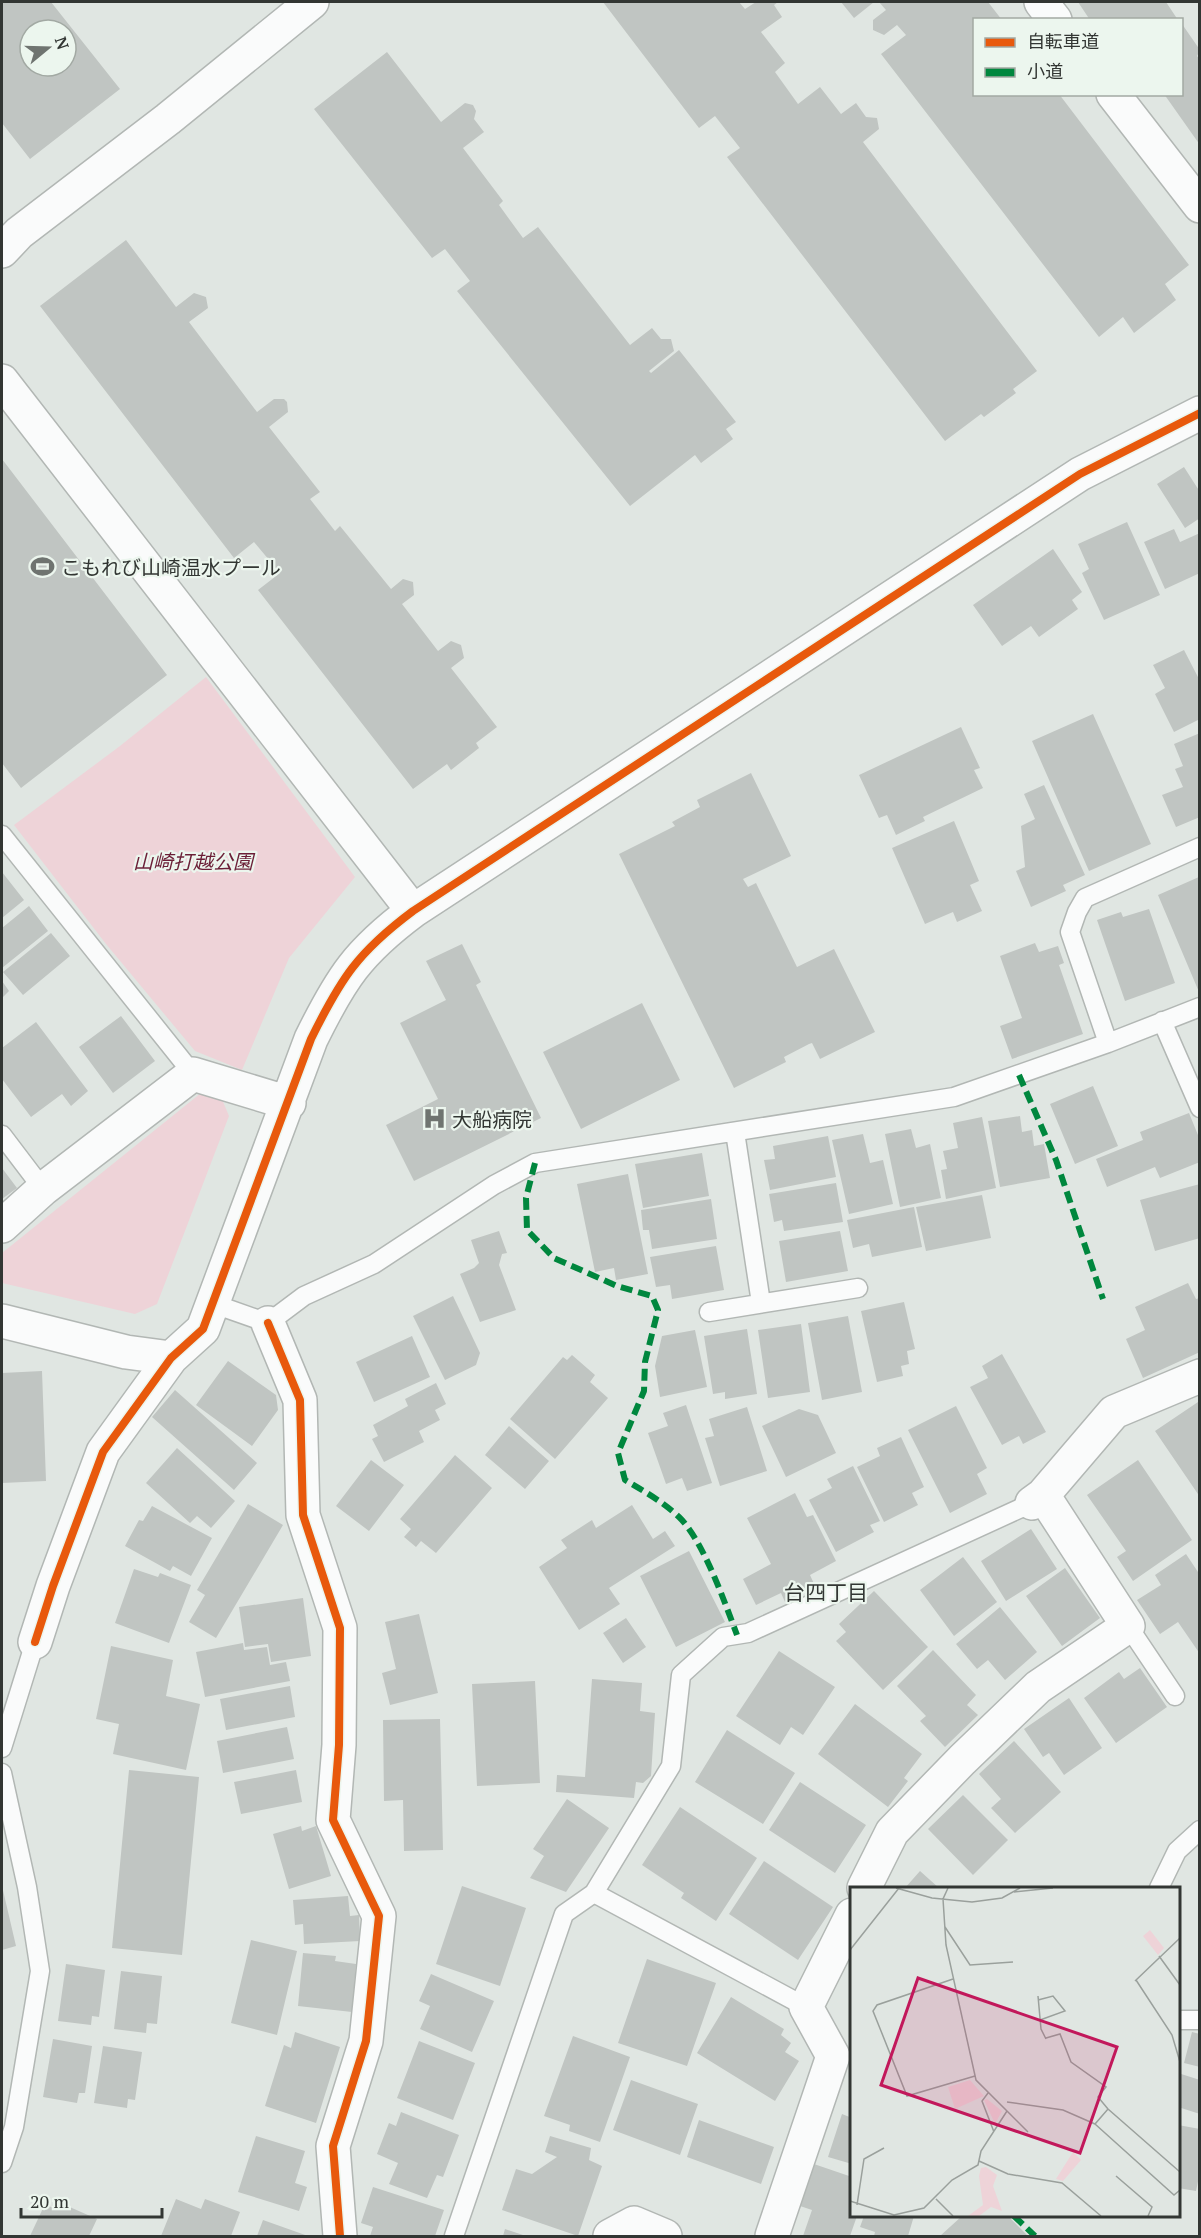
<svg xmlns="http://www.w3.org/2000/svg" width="1201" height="2238" font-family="'PT Serif','Noto Sans JP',serif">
  <rect width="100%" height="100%" fill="#e0e6e2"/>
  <path fill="#eed3d8" d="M206 677 355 877 289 958 242 1070 195 1051 106 944 14 825 120 746Z
    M206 1089 219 1092 229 1116 157 1304 135 1314 2 1283V1253Z"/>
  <path fill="#c0c5c2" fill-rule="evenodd" d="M2 2H51L120 89 30 159 2 123ZM30 30H66V66H30Z
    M603 2H739L745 9 756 2H778L774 5 782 17 761 32 785 63 775 72 798 104 820 87 841 114 856 103 866 117 877 118 879 129 863 142 1037 371 1013 389 1016 393 984 417 981 414 945 441 727 157 740 148 715 116 699 128Z
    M841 2H874L854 18Z
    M879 2H988L1002 20H974V94H1059L1189 265 1165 284 1176 300 1134 333 1123 317 1099 337 881 54 906 35 897 25 884 35 873 30V20L886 10Z
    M1078 2H1166L1178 20H1090Z
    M1182 24 1200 50 1197 56 1200 60V145L1164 94H1182Z
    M387 52 441 122 465 103 473 105 476 111 474 119 484 132 463 148 503 201 499 205 523 238 538 227 630 345 652 328 661 339H671L674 351 649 371 651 373 679 350 736 422 726 429 733 439 701 463 695 455 630 506 457 291 470 281 445 249 432 258 314 109Z
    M126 240 176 307 194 293 206 297 208 308 189 322 257 412 274 399H284L287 402 288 412 269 427 320 492 310 499 335 531 340 526 391 589 403 579 413 582 414 595 402 604 438 651 451 641 461 645 464 658 451 668 497 727 476 743 479 748 451 770 447 764 413 789 258 590 280 573 254 542 234 558 40 306Z
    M2 459 167 675 21 788 2 763Z
    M1184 467 1200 492V518L1185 528 1157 484Z
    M1127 522 1160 595 1104 620 1082 573 1089 569 1078 544Z
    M1174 529 1180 542 1200 533V573L1165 589 1144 542Z
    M1053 549 1082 592 1072 600 1078 609 1039 637 1031 626 1002 646 973 605Z
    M1184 650 1200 681V719L1174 732 1155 694 1165 688 1153 665Z
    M1093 714 1151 844 1089 871 1032 741Z
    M961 727 980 768 974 770 983 788 923 817 925 821 896 835 887 815 879 818 859 775Z
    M1200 733V817L1176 827 1162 795 1183 787 1175 769 1183 766 1174 744Z
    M751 773 791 856 743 879 748 887 756 883 797 967 834 949 875 1032 820 1059 812 1043 809 1044 784 1057 786 1062 734 1088 619 854 675 826 672 822 700 807 697 800Z
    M1044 785 1085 875 1063 885 1066 891 1031 907 1016 871 1025 867 1021 826 1035 819 1024 794Z
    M954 821 979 881 970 885 982 911 957 922 953 912 925 924 892 848Z
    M2 872 24 900 2 918Z
    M1199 877V992L1158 895Z
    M29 906 48 931 2 968V928Z
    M1149 909 1175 983 1125 1001 1097 920 1121 912 1123 917Z
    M51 933 70 956 23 995 3 972Z
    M1035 943 1039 952 1058 946 1064 963 1059 965 1083 1034 1012 1059 1000 1026 1022 1018 1000 956Z
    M462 944 481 982 476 985 541 1118 414 1181 386 1125 438 1099 400 1023 446 1000 426 961Z
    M2 981 9 991 2 998Z
    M642 1003 680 1080 581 1129 543 1052Z
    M121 1016 155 1061 113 1093 79 1047Z
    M36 1022 88 1091 71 1106 62 1094 31 1117 2 1079V1048Z
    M1093 1086 1118 1146 1075 1164 1050 1104Z
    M1189 1113 1200 1140V1162L1160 1178 1155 1167 1107 1187 1096 1159 1143 1140 1140 1132Z
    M1020 1116 1022 1132 1032 1130 1034 1146 1044 1144 1050 1178 1000 1187 988 1121Z
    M982 1117 996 1188 946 1199 941 1170 947 1169 943 1151 958 1148 953 1123Z
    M911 1129 916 1148 930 1144 941 1198 900 1207 885 1134Z
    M863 1134 870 1163 883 1160 893 1204 849 1214 832 1140Z
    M828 1136 836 1177 770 1190 764 1160 775 1159 773 1146Z
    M702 1153 709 1196 643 1208 635 1164Z
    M2 1168 17 1188 2 1199Z
    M628 1174 648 1274 616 1280 614 1268 595 1272 577 1184Z
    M836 1183 843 1222 784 1231 782 1220 774 1222 769 1194Z
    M1200 1184V1238L1155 1251 1140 1200Z
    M982 1195 991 1238 926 1251 916 1207Z
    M711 1199 717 1239 652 1249 649 1230H643L641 1210Z
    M914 1207 922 1247 872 1257 869 1244 853 1248 847 1220Z
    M499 1231 507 1253 502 1254 499 1265 516 1310 480 1322 460 1274 474 1268 479 1263 471 1240Z
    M840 1231 848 1271 786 1282 779 1241Z
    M716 1246 724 1290 672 1299 670 1285 656 1287 650 1257Z
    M1188 1283 1196 1299 1200 1298V1352L1143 1378 1126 1339 1145 1330 1135 1307Z
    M453 1296 480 1353 476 1365 445 1380 413 1316Z
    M904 1302 915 1349 907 1351 909 1364 901 1366 903 1376 877 1382 861 1311Z
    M848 1316 862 1392 822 1400 808 1323Z
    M801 1324 810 1392 768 1398 758 1330Z
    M747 1329 757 1394 725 1399V1392L713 1394 704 1336Z
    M695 1330 707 1387 660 1397 655 1366 662 1336Z
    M412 1336 430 1377 374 1402 356 1362Z
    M1002 1354 1046 1432 1023 1444 1019 1436 1002 1445 970 1387 988 1378 982 1366Z
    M572 1355 595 1375 590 1382 608 1398 555 1459 510 1419 563 1357 567 1360Z
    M228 1361 276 1395 278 1410 252 1446 196 1405Z
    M42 1371 46 1481 2 1483V1373Z
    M436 1383 446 1404 435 1410 440 1420 419 1431 424 1442 384 1462 372 1439 378 1436 373 1425 408 1406 405 1399Z
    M175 1390 257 1463 234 1490 152 1417Z
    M1198 1402 1200 1405V1497L1155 1431Z
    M686 1405 712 1483 687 1491 682 1478 666 1484 648 1433 668 1426 663 1413Z
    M956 1406 987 1468 977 1474 987 1494 950 1513 908 1430Z
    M747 1407 767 1471 720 1486 705 1438 714 1436 709 1419Z
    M799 1409 818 1415 836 1453 786 1477 762 1426Z
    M509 1426 549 1461 525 1489 485 1455Z
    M901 1437 924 1487 912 1493 918 1505 884 1522 857 1467 880 1456 877 1448Z
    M177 1448 235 1501 211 1528 197 1516 190 1523 146 1483Z
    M455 1455 492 1488 436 1553 421 1541 416 1547 404 1537 411 1529 400 1519Z
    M371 1460 404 1485 369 1531 336 1506Z
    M1138 1460 1192 1540 1133 1581 1117 1557 1126 1551 1087 1495Z
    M853 1466 880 1521 870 1525 874 1532 836 1552 809 1500 832 1488 827 1479Z
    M795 1493 807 1517 813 1515 836 1561 810 1575 815 1586 785 1602 781 1593 756 1605 743 1579 771 1564 747 1518Z
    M248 1504 283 1525 216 1638 189 1622 205 1595 197 1590Z
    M632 1505 653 1539 665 1531 675 1546 609 1588 620 1604 579 1630 539 1567 567 1548 561 1540 592 1520 596 1528Z
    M152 1506 212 1538 191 1576 173 1566 170 1571 125 1546 139 1520 143 1521Z
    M1031 1529 1057 1569 1006 1601 981 1561Z
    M689 1551 725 1622 676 1647 640 1576Z
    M1186 1554 1200 1575V1654L1178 1622 1160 1634 1137 1600 1161 1585 1155 1575Z
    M963 1557 997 1602 954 1636 920 1590Z
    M1065 1568 1100 1618 1062 1646 1026 1596Z
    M134 1569 158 1577 160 1573 191 1585 169 1643 115 1623Z
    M874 1591 928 1647 883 1690 836 1641 846 1632 839 1624Z
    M303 1598 311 1656 271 1662 268 1644 245 1647 239 1607Z
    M1000 1607 1037 1652 1005 1680 988 1660 977 1669 956 1644Z
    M419 1614 438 1693 390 1705 382 1673 396 1669 385 1622Z
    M626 1618 646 1647 623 1663 603 1633Z
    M243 1643 244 1650 267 1647 270 1665 286 1662 290 1681 205 1697 196 1652Z
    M111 1646 173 1660 166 1696 200 1704 186 1770 113 1754 119 1724 96 1719Z
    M933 1650 976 1695 967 1705 978 1715 945 1747 920 1721 926 1716 897 1686Z
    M779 1651 835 1687 803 1735 791 1727 780 1745 736 1716Z
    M1140 1668 1167 1707 1116 1743 1084 1698 1119 1672 1124 1679Z
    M592 1679 642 1683 640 1711 655 1713 651 1776 643 1783 636 1782 634 1798 556 1792 557 1775 585 1777Z
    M535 1681 540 1783 477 1786 472 1684Z
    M290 1686 295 1717 226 1730 220 1699Z
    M1069 1698 1102 1748 1064 1775 1049 1753 1043 1757 1024 1729Z
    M855 1704 922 1754 904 1778 908 1781 888 1807 818 1754Z
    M440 1719 443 1850 404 1851 403 1800 384 1801 383 1720Z
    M287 1727 294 1759 223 1773 217 1741Z
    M727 1730 795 1773 763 1824 695 1782Z
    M1014 1741 1061 1792 1015 1833 991 1808 1001 1799 979 1774Z
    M129 1770 199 1777 182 1955 112 1948Z
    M296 1770 302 1802 241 1814 234 1782Z
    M800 1782 866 1825 835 1873 769 1830Z
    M963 1795 1008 1840 973 1875 928 1829Z
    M567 1799 609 1828 566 1892 530 1878 544 1856 533 1849Z
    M680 1807 757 1858 716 1921 681 1898 684 1893 642 1865Z
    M301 1826 302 1831 316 1826 331 1876 289 1889 273 1834Z
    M764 1861 833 1907 798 1960 729 1914Z
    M920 1871 939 1888H905Z
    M2 1886 16 1946 2 1950Z
    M462 1886 526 1908 500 1986 436 1964Z
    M348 1896 350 1916 359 1915 360 1941 304 1944 303 1924 295 1925 293 1900Z
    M251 1940 297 1951 277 2035 231 2023Z
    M303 1953 336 1956 335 1961 356 1964 352 2012 298 2006Z
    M647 1959 716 1983 687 2066 618 2043Z
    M66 1964 105 1970 99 2017 92 2016 91 2025 58 2021Z
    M121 1971 162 1976 157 2024 147 2023 146 2033 114 2029Z
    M431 1974 494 2001 472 2052 420 2029 430 2006 419 2001Z
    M731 1997 784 2029 781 2035 791 2043 785 2052 799 2061 775 2101 697 2053Z
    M295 2032 340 2047 316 2123 265 2106 284 2045 291 2048Z
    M1192 2032 1200 2034V2067L1184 2063Z
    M573 2036 630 2057 600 2142 569 2131 570 2125 544 2116Z
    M53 2039 92 2046 85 2093H79L77 2103 43 2097Z
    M419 2041 475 2063 453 2120 397 2098Z
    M103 2046 142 2052 135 2100 128 2099 127 2108 94 2103Z
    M1178 2073 1200 2080V2114L1178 2107Z
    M631 2080 698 2104 680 2155 613 2130Z
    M401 2112 459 2135 443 2177 437 2175 427 2198 389 2184 398 2163 377 2154 389 2123 396 2126Z
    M842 2114 852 2118V2164L828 2157Z
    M699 2120 774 2147 761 2184 687 2157Z
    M1178 2125 1200 2129V2172L1196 2191 1178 2188Z
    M256 2136 305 2151 295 2183 307 2187 299 2211 238 2192Z
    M550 2136 591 2148 589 2160 602 2166 578 2236 502 2210 516 2169 532 2174 557 2157 545 2152Z
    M811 2163 852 2177V2216H857L850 2236H803L812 2210 797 2205Z
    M373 2187 444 2210 435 2236H370L373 2227 361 2223Z
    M176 2199 201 2209 205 2199 240 2212 231 2236H161Z
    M56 2201 97 2219 89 2236H30L45 2204 53 2208Z
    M864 2216H914L908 2236H874L875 2232 860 2227Z
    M962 2216H1008L1028 2236H940Z
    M263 2220 308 2236H257Z
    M505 2229 526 2236H503Z"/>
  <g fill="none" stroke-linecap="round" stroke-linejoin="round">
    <defs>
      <path id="service" d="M2 835 193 1074
        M1162 1021 1200 1108
        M1108 1043 1070 932 1077 912 1085 898 1200 847
        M735 1132 761 1303
        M2 1135 43 1189
        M214 1304 268 1323 304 1296 374 1264 494 1185 535 1163 954 1097 1108 1043 1200 1007
        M709 1312 858 1288
        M1128 1626 1175 1696
        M2 1748 35 1642
        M2 1773 27 1887 40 1971 14 2127 2 2163
        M1159 1888 1177 1851 1200 1830
        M594 1893 806 2007
        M1178 2020H1200
        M454 2236 564 1914 594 1893 671 1766 681 1675 723 1637 748 1633 1032 1503"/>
      <path id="minor" d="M1041 2 1055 20
        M1113 94 1200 206
        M2 251 19 233 168 119 312 2
        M2 381 413 911
        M2 1226 43 1189 193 1074 289 1103
        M2 1321 126 1352 171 1358
        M268 1323 300 1400 303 1515 340 1628 339 1745 333 1820 379 1916 366 2041 333 2146 340 2236
        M1032 1503 1043 1495 1114 1412 1200 1376
        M35 1642 53 1586 103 1452 171 1358 203 1329 311 1039C341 978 358 952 413 911L1080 474 1200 413
        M864 1888 892 1832 962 1760 1038 1687 1128 1626 1043 1495
        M610 2236 634 2223 665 2236
        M772 2236 833 2056 806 2007 852 1915"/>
    </defs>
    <use href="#service" stroke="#b2b7b4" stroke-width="21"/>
    <use href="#minor" stroke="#b2b7b4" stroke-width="36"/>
    <use href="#service" stroke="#fafbfb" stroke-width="18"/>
    <use href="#minor" stroke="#fafbfb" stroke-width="33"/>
    <path stroke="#00873e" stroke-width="6" stroke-dasharray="12 6" stroke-linecap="butt" d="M1019 1075 1056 1160 1103 1299
      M535 1163 526 1198 527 1230 554 1258 617 1286 652 1296 658 1310 645 1362 644 1391 618 1453 625 1480C644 1491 663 1502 679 1517 703 1540 725 1603 737 1635
      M1014 2216 1035 2236"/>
    <defs>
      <path id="cycleway" d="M268 1323 300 1400 303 1515 340 1628 339 1745 333 1820 379 1916 366 2041 333 2146 340 2236
        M35 1642 53 1586 103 1452 171 1358 203 1329 311 1039C341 978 358 952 413 911L1080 474 1200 413"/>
    </defs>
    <use href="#cycleway" stroke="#ecf6ee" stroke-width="11"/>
    <use href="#cycleway" stroke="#e8590c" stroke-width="8"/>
  </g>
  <defs>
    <symbol id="stadium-bare" viewBox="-9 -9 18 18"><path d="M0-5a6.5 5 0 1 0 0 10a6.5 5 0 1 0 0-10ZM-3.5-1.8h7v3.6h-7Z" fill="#6f7470" stroke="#ecf6ee" stroke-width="2.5" paint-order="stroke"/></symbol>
    <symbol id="hospital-bare" viewBox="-9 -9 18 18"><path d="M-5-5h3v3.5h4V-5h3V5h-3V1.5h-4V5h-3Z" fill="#6f7470" stroke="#ecf6ee" stroke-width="2.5" paint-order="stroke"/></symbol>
  </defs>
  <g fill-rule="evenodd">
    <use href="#stadium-bare" x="26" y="550" width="33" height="33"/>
    <use href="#hospital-bare" x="418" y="1102" width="33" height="33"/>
  </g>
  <g text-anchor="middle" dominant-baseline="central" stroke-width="4.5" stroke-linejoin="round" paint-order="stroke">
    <g font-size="20" fill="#323633" stroke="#ecf6ee" text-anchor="start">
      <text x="61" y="567">こもれび山崎温水プール</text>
      <text x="452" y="1119">大船病院</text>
    </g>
    <g font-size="20" font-style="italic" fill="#6b1f37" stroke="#ecf6ee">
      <text x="193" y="861">山崎打越公園</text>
    </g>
    <g font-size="21" fill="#323633" stroke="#ecf6ee">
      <text x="826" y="1592">台四丁目</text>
    </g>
  </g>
  <g transform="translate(850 1887)">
    <rect width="330" height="330" fill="#e0e6e2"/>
    <path d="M300 43 314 61 308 68 293 49ZM120 193 134 209 105 222 98 200ZM137 212 152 224 145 237 134 213ZM223 265 231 273 213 294 206 292ZM136 280 147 288 143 299 152 324 141 320 129 329H118L133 318 129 289 131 281Z" fill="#eed3d8"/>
    <path fill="none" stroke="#9aa09c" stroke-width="1.5" d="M46 1 82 11 122 15 152 11 170 1M98 1 93 12 96 58 126 193 178 245M164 5 203 1M95 40 120 78 163 75M0 63 49 1M309 69 330 98M103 92 27 118 23 124 57 209 125 189M286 93 322 148 330 175M285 94 330 51M188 109 191 142 196 152M188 113 203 109 215 124 190 133M196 151 210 147 221 175 256 200 248 210 258 222M138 206 132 214 144 245M157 215 213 223 245 237 258 222 330 285M245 237 324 308 330 303M129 274 158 287 212 296 251 329M266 289 302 320 298 329M86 312 103 329M0 314 44 328 74 321 102 293 128 278 131 264 157 224M7 318 14 272 34 261"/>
    <path fill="#c2185b" fill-opacity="0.15" stroke="#c2185b" stroke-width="3" d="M68 91 267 160 230 266 31 198Z"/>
    <rect width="330" height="330" fill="none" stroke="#323633" stroke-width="3"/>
  </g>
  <rect width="1201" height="2238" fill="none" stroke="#323633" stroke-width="6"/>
  <rect x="973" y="18" width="210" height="78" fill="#ecf6ee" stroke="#a2a9a3" stroke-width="1.5"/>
  <rect x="985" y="38" width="30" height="9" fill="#e8590c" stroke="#a2a9a3" stroke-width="1.5"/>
  <text x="1027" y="48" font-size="18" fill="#323633">自転車道</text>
  <rect x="985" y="68" width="30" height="9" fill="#00873e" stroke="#a2a9a3" stroke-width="1.5"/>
  <text x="1027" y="78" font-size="18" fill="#323633">小道</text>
  <g transform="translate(48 48) rotate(71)"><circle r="28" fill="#ecf6ee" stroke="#a2a9a3" stroke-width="1.5"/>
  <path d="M0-4.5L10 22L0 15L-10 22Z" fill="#6f7470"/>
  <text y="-9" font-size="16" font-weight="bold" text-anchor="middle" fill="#323633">N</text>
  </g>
  <path d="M21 2208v9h141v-9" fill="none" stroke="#323633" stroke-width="3"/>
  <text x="30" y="2208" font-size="18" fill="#323633" stroke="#ecf6ee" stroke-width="4.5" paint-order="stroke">20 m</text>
</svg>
